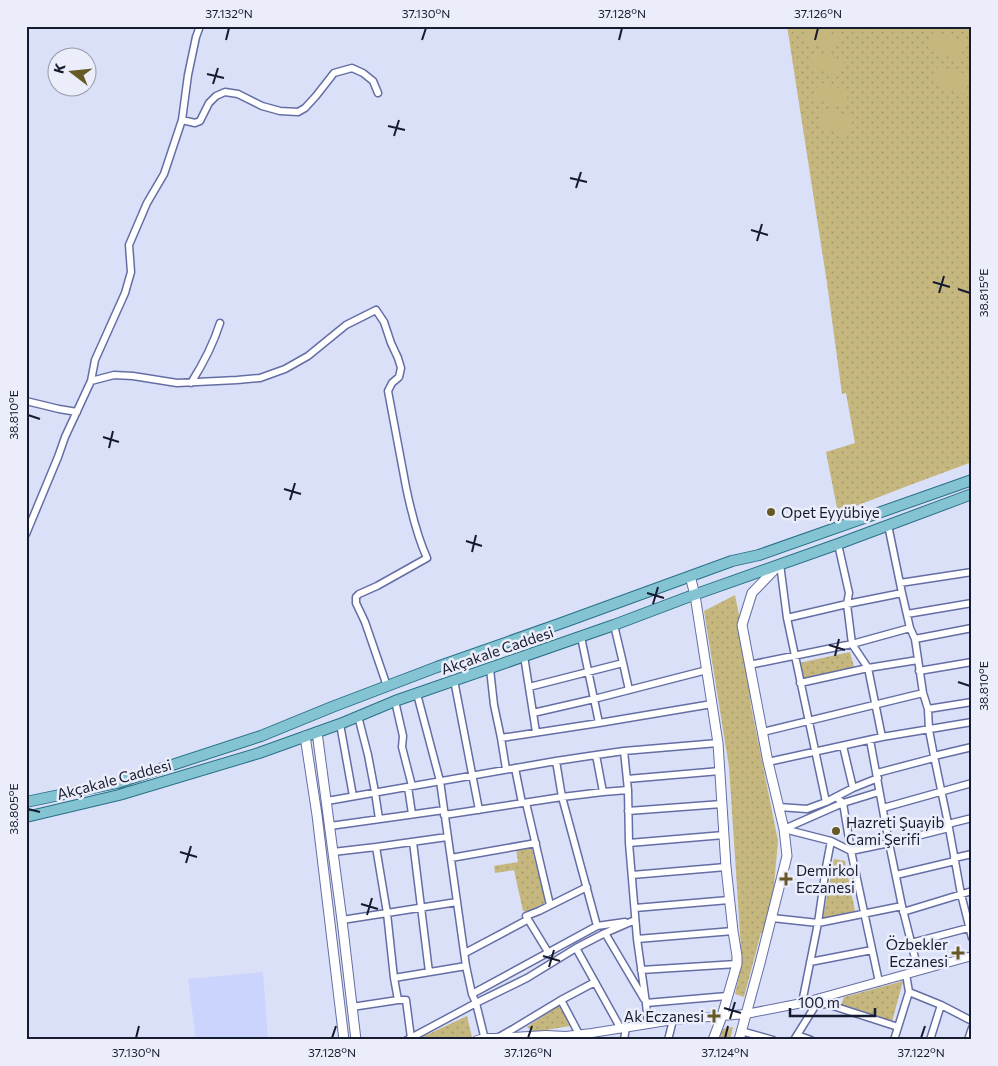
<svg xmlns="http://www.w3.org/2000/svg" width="998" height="1066" font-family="Commissioner,sans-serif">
  <defs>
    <pattern id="grass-dots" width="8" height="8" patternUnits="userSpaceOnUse" patternTransform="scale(1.25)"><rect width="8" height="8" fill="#c5b77e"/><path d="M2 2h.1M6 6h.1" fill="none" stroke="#a89d6d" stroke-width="1.8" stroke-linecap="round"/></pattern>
  </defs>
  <rect width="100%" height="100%" fill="#dae0f8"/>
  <path fill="#cbd4fc" d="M263 972 268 1040H196L188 979Z"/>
  <path fill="url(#grass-dots)" d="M787 26H972V462L910 485 838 513 826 452 855 443 846 393 842 394 827 283Z
    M735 595 744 640 751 706 778 841 772 908 766 934 761 933 744 997 735 994 742 963 729 767 704 611Z
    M850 652 854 667 804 678 799 663Z
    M531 846 545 897V902C540 908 531 912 523 911L514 870 495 873 494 866 518 862 516 849Z
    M834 859 845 861 855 911 823 918Z
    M903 981 892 1022 841 1007 844 997Z
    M560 1004 570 1026 534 1032 527 1027Z
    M467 1016 472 1037 456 1040H416Z
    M733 1027 730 1040H718L722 1029Z"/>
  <path fill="#c5b77e" d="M809 27 839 36 835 51 805 42Z
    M933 32 965 42 960 60 928 50Z
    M815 52 844 61 840 76 810 67Z
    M938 66 970 75 965 94 933 84Z
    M819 82 849 91 844 108 814 99Z
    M823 108 854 117 848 135 818 126Z"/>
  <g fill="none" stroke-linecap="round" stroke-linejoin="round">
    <defs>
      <path id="minor" d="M182 120 195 123 200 121 209 103 216 96 225 92 238 94 262 106 280 111 298 112 305 108 316 96 334 73 352 68 363 73 373 81 378 93
        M91 381 114 375 133 376 177 383 237 380 260 378 285 369 308 356 346 325 376 310 384 322 391 343 398 358 401 368 399 377 392 383 388 391C394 423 400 455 406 487 411 511 417 536 427 558L377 586 359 594 356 597V603L365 622 387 686
        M191 383C203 364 213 345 220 323
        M26 401 59 409 77 412
        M888 525 902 593 910 628 915 639 923 693 928 709 929 730 934 756 949 828 961 894 972 938
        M26 534 58 457 65 437 91 381 95 360 125 293 131 272 129 245 147 203 164 174 182 120 188 75 196 37 200 26
        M838 544 849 593 847 604 852 644 868 668 882 737
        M780 564 787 618 826 802
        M900 583 972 572
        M907 614 972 603
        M787 618 847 604 902 593
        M614 625 623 663
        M915 639 972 628
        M524 656 536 732
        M749 665 852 644 910 628
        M490 669 494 705 501 738
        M919 671 972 662
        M454 680 479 810
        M800 683 868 668 918 660
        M529 687 623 663 629 690
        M417 694 440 781 466 966 472 994 476 1003 527 978 576 948 605 933 635 920
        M395 701 403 736 402 747 412 786
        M928 709 972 702
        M533 713 594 699 581 637
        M358 716 368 755 375 792 379 819
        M599 723 594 699 707 670
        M340 724 353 796
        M763 732 923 693
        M870 740 889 843 902 906 918 970
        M843 746 853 788
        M934 756 972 747
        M556 761 562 797 603 792 596 755 624 751
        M768 762 882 737 972 722
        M515 768 522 803
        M506 769 501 738 599 723 712 704
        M877 773 934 758
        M627 779 720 771
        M408 787 412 814
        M603 792 628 790
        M836 797 843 803 851 851 879 982
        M327 801 556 761 596 755
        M526 803 550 905
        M779 807 807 809 826 802 853 788 878 778
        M883 808 972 783
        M628 811 722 804
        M444 815 562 797 597 926
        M948 824 972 818
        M330 826 444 810
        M784 829 831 841 851 851 889 843 949 828
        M784 829 843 803 879 792
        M413 842 429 972
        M629 843 724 835
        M376 847 387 913 457 902
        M333 852 376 847 447 837
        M451 858 536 843
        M954 858 972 854
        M632 875 726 867
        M896 875 955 861
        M635 908 729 900
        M903 912 972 891
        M772 918 818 923 902 906
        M342 920 387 913 394 978 398 1000 352 1007
        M605 933 644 999
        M637 939 733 931
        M911 943 972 927
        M576 948 621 1029
        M548 952 526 916 539 911 587 887
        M465 953 527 920
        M810 962 872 950
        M641 970 737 964
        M394 978 466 966
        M909 992 941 1005 972 1021
        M472 994 597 926 625 922
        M398 1000H406L411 1038
        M561 1000 579 1034
        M646 1003 727 996
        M802 1003 818 923 826 867 831 841
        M816 1005 827 1004 898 1027
        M648 1024 646 1003 637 939 629 843 628 790 624 751 718 743
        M741 1031 773 1040
        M797 1035 811 1040
        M499 1037 513 1029 561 1000 595 982
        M407 1040 476 1003 485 1040
        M624 1040 626 1027
        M668 1040 673 1020
        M794 1040 817 1003
        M894 1040 909 992 906 974
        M930 1040 941 1005
        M968 1040 972 1028"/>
      <path id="tertiary" d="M477 1040 485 1038H495L546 1035 566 1036 592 1033 673 1020 746 1014 802 1003 972 956"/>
      <path id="secondary" d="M690 576 695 595 718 743 726 867 733 931 737 956V964L722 1016 713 1040
        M317 732 342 920 356 1040
        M305 736 317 815 344 1040
        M739 1040 760 963 787 856 784 829 768 762 742 625 752 593 779 565"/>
      <path id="primary" d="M26 802 117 783 261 736 332 707 437 667 559 624 732 561 759 555 972 480
        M26 817 119 795 259 753 340 724 395 701 614 625 688 597 838 544 972 494"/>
    </defs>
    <use href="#minor" stroke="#656ea4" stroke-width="9"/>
    <use href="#tertiary" stroke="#656ea4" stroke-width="10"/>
    <use href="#secondary" stroke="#656ea4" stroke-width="11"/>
    <use href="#primary" stroke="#296f86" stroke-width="12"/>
    <use href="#minor" stroke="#fff" stroke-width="6"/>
    <use href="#tertiary" stroke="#fff" stroke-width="8"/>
    <use href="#secondary" stroke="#fff" stroke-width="9"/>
    <use href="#primary" stroke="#84c4d2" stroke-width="10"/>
  </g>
  <path fill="none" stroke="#171b30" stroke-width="2" d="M226 40 229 28M422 40 426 28M619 40 622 28M815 40 818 28M207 74 224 78M213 84 218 68M388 126 405 130M394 136 399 120M570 178 587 182M576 188 581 172M751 230 768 235M757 241 762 224M933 282 950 287M958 289 970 293M939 293 944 276M28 415 40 419M103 437 119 442M109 448 113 431M284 489 301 494M290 500 295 483M466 541 482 546M472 552 476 535M647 593 664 598M653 604 658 587M829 645 845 650M835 656 839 639M958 682 970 686M28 809 40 812M180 852 197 857M186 863 191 846M361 904 378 909M367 915 372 898M543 956 560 961M549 967 554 950M724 1008 741 1013M730 1019 735 1002M136 1038 139 1026M332 1038 336 1026M528 1038 532 1026M725 1038 728 1026M921 1038 925 1026"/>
  <g fill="#655926" stroke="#ebeefa" stroke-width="2">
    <circle cx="771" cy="512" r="5"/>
    <circle cx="836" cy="831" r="5"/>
    <path d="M783.5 871.5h5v5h5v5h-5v5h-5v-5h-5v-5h5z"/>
    <path d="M955.5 945.5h5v5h5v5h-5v5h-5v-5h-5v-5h5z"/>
    <path d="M711.5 1008.5h5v5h5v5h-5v5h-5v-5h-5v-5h5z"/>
  </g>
  <g text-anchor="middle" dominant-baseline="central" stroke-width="5" stroke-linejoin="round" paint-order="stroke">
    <g font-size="15" fill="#171b30" stroke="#ebeefa" text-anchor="start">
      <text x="781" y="512">Opet Eyyübiye</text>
      <text x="846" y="822">Hazreti Şuayib<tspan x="846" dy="17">Cami Şerifi</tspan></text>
      <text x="796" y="870">Demirkol<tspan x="796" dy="17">Eczanesi</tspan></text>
      <text x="948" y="944" text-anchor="end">Özbekler<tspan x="948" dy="17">Eczanesi</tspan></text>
      <text x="704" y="1016" text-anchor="end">Ak Eczanesi</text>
    </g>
    <g font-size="15" fill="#171b30" stroke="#ebeefa">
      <text transform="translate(497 650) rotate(-19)">Akçakale Caddesi</text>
      <text transform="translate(114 779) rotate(-15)">Akçakale Caddesi</text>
    </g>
  </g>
  <rect width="998" height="1066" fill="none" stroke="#ebeefa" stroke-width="55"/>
  <g transform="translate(72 72) rotate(286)"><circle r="24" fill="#ebeefa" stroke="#969aa9"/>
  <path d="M0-4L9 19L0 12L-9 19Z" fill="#655926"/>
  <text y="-8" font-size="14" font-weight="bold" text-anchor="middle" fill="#171b30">K</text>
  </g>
  <path d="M790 1008v8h85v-8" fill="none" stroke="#171b30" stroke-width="2.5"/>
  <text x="798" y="1008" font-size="15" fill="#171b30" stroke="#ebeefa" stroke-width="4" paint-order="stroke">100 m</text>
  <rect x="28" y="28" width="942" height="1010" fill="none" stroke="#171b30" stroke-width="2"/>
  <g font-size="12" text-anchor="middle" fill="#171b30">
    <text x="229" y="18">37.132°N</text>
    <text x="426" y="18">37.130°N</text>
    <text x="622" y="18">37.128°N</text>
    <text x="818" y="18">37.126°N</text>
    <text transform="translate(984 293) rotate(-90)" y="4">38.815°E</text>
    <text transform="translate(14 415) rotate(-90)" y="4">38.810°E</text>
    <text transform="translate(984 686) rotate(-90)" y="4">38.810°E</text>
    <text transform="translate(14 809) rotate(-90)" y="4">38.805°E</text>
    <text x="136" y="1057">37.130°N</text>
    <text x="332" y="1057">37.128°N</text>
    <text x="528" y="1057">37.126°N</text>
    <text x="725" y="1057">37.124°N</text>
    <text x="921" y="1057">37.122°N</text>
  </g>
</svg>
